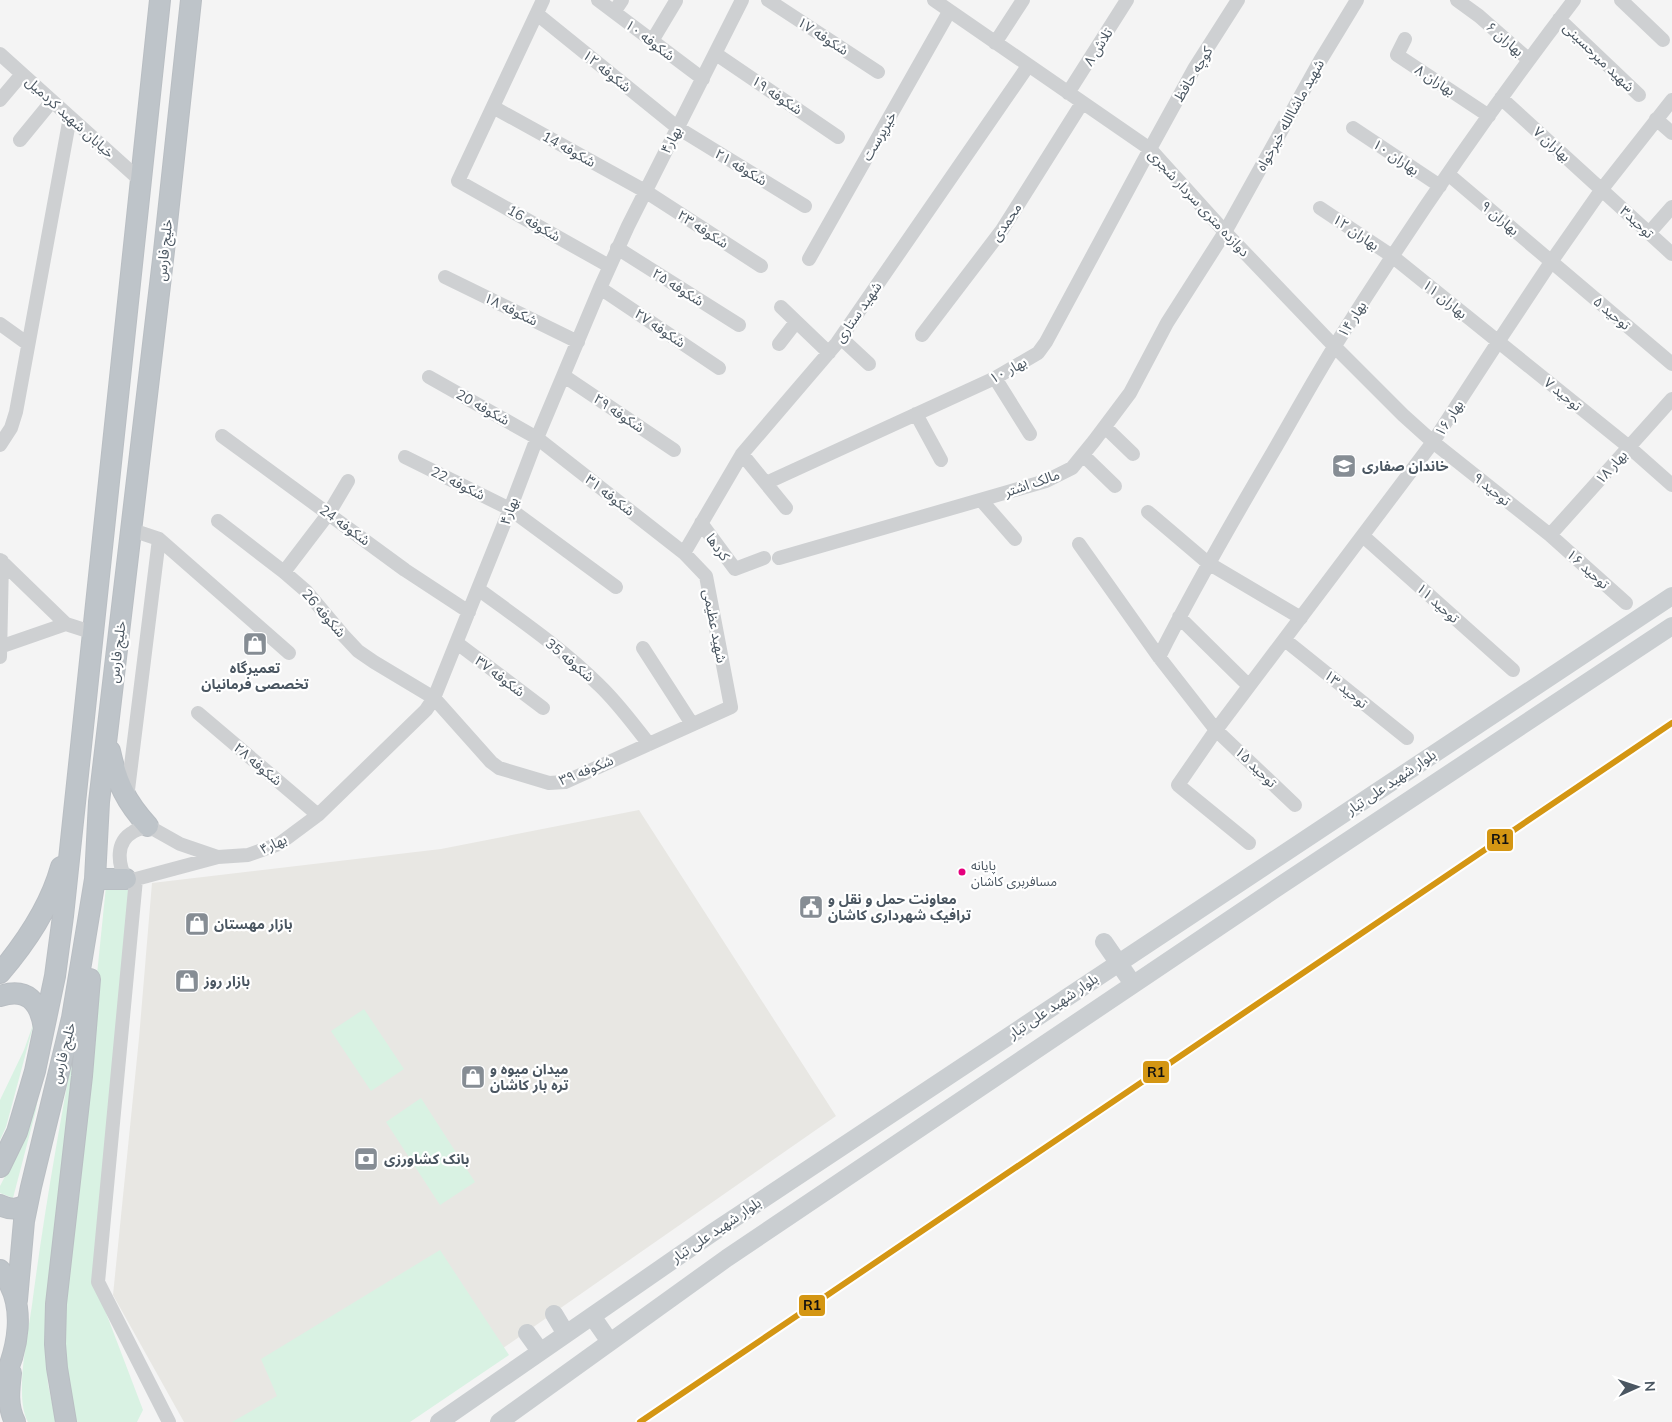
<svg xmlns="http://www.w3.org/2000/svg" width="1672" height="1422" font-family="Mulish,'Noto Sans Arabic',sans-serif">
  <rect width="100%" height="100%" fill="#f4f4f4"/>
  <path fill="#e8e7e3" d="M639 810 836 1116 397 1422H184L113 1295 139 1038 152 883 441 849Z"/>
  <path fill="#d9f2e3" d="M106 886H132L95 1284 143 1410 137 1422H72L62 1358 66 1280Z
    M364 1009 404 1069 371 1091 331 1031Z
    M35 1019 6 1127 0 1140V1100L24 1050Z
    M77 1031 46 1360 48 1384 56 1422H28C14 1398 28 1334 32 1305 44 1213 60 1122 77 1031Z
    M39 1090 36 1110 13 1198 0 1193V1186L14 1159Z
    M421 1098 475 1182 440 1205 386 1122Z
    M440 1250 509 1355 410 1422H232L277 1396 261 1359Z"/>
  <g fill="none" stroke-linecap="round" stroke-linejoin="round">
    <defs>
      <path id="highway" d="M110 751C117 783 126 802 148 826
        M95 879H126
        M0 973C27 941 50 907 61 867
        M0 996C27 987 40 1002 44 1028
        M0 1167 17 1132 35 1071 55 976 63 916 160 0
        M0 1205C10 1210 18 1210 27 1204
        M0 1270C29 1303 18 1352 0 1387
        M17 1300 24 1221 31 1187 72 1018 95 879 99 802 164 251 191 0
        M11 1373C9 1390 7 1406 15 1422
        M66 1422 57 1368 55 1344 56 1304 82 1076 90 979"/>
    </defs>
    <use href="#highway" stroke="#b9bec3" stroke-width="22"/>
    <path stroke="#ced0d2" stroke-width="14" d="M543 0 458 181 609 266
      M598 0 703 79
      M768 0 878 72
      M934 0 1150 149 1225 232 1334 346 1403 415 1433 442 1550 535 1626 603
      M1457 0 1479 16 1528 59
      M1621 0 1663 40
      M614 12 622 0
      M537 14 678 128 805 206
      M1559 19 1639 95
      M1405 39 1397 55 1489 116
      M652 41 676 1
      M995 43 1023 0
      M0 54 141 181
      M716 54 838 137
      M1068 93 1127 0
      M1501 98 1672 254
      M0 100 22 74
      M493 107 645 191 761 266
      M1656 119 1672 133
      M1353 128 1440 186
      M20 140 52 101
      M1448 174 1672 364
      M1320 208 1392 256 1629 447 1672 485
      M1649 233 1672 207
      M617 248 739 325
      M809 259 949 12
      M445 277 578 342
      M600 288 719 368
      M781 307 829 353
      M0 324 28 344
      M922 335 1002 230 1082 103
      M841 338 869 364
      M779 344 796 322
      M564 376 674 450
      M995 378 1030 434
      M916 414 941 460
      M1105 427 1133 454
      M222 436 405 570 469 612
      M0 445 11 428 16 412 70 117
      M742 454 786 508
      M1083 455 1115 486
      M405 457 510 509 616 587
      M766 483 995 378 1038 353 1046 342 1150 149 1194 69 1238 0
      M981 500 1015 539
      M1148 512 1208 563 1301 618
      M218 521 284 572 306 591 343 635 358 651 374 662 434 698 491 762 499 768 549 783 565 782 731 707 706 576 684 553 537 438 429 377
      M701 523 735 569 764 558
      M132 530 159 539 289 653
      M1550 535 1672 399
      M1363 536 1513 670
      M1079 544 1159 657 1216 730 1178 785 1249 843
      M684 553 742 454 837 343 1028 66
      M779 558 1046 481 1072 468 1094 441 1130 393 1167 323 1225 232 1320 61 1357 0
      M0 560 66 624 94 633
      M284 572 329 513 348 481
      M478 589C519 619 563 649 599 685 618 703 633 724 649 744
      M1179 617 1249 686
      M1285 640 1407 738
      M457 643 543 708
      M0 647 66 624
      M643 648 692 724
      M0 657 2 561
      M1159 657C1194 587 1233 520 1273 452 1294 416 1314 379 1336 344 1410 226 1489 111 1574 0
      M198 713 318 815
      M127 798 159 539
      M1295 805 1216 730 1433 442 1498 342 1551 262 1602 189 1672 100
      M218 857 180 844 148 826C143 828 137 829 133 832 115 842 118 864 126 879H136L218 857 248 855 279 844 318 815 426 710 434 698 510 509 537 438 600 288 628 226 742 0
      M136 879 98 1282 169 1422"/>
    <path stroke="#caced1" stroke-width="18" d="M1104 942 1133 984
      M554 1314 566 1334
      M592 1316 610 1342
      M527 1333 540 1351
      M439 1422 712 1233 1672 596
      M499 1422 727 1258 1278 887 1672 626"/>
    <use href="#highway" stroke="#bec4c9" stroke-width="20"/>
    <defs>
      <path id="rail-1" d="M640 1422 1672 723"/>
    </defs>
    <use href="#rail-1" stroke="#fff" stroke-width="10"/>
    <use href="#rail-1" stroke="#d49613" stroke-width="6"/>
  </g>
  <defs>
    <symbol id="school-square" viewBox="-11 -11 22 22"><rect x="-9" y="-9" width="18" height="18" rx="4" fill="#868d94" stroke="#fff"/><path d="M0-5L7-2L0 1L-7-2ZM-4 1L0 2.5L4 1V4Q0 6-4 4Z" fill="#fff"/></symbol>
    <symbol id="shop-square" viewBox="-11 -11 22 22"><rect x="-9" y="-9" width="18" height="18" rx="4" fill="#868d94" stroke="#fff"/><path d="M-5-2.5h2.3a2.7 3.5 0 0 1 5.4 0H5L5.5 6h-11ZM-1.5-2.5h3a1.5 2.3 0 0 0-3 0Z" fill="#fff"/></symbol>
    <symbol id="civic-square" viewBox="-11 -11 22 22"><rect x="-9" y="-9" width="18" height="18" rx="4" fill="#868d94" stroke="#fff"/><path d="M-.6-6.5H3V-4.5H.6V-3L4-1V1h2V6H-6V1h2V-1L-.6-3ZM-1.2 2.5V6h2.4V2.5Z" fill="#fff"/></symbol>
    <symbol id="bank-square" viewBox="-11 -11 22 22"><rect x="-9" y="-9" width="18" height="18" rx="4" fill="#868d94" stroke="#fff"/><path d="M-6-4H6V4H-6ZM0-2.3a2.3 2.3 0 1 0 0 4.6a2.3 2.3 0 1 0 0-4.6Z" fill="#fff"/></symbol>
  </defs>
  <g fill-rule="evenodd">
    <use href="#school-square" x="1330" y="452" width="28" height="28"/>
    <use href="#shop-square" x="241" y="630" width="28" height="28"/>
    <use href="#civic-square" x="797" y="893" width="28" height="28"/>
    <use href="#shop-square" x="183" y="910" width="28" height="28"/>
    <use href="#shop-square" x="173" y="967" width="28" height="28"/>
    <use href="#shop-square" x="459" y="1063" width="28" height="28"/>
    <use href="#bank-square" x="352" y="1145" width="28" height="28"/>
  </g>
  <circle fill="#e5007d" stroke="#fff" stroke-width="2" cx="962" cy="872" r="4.5"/>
  <g text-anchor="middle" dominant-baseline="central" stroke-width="4.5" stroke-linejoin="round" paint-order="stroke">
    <g font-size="13" fill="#4a5661" stroke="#fff" text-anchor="start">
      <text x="971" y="865">پایانه<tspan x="971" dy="16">مسافربری کاشان</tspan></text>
    </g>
    <g font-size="14" fill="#4a5661" stroke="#fff">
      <text transform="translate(823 36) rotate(33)">شکوفه ۱۷</text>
      <text transform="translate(1505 39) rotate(41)">بهاران ۶</text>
      <text transform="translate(650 40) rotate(37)">شکوفه ۱۰</text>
      <text transform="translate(1098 47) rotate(-58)">تلاش ۸</text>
      <text transform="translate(1599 57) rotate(44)">شهید میرحسینی</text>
      <text transform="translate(607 71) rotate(39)">شکوفه ۱۲</text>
      <text transform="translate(1193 74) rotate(-59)">کوچه حافظ</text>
      <text transform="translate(1435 80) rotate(33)">بهاران ۸</text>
      <text transform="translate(777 95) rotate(34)">شکوفه ۱۹</text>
      <text transform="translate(1290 115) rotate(-61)">شهید ماشاالله خیرخواه</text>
      <text transform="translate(70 117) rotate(42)">خیابان شهید کردمیل</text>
      <text transform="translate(879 136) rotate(-60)">خیرپرست</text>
      <text transform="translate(671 140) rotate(-62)">بهار۴</text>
      <text transform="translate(1552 144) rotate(42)">بهاران ۷</text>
      <text transform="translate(569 149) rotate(29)">شکوفه 14</text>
      <text transform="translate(1396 157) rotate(34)">بهاران ۱۰</text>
      <text transform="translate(741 167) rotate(31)">شکوفه ۲۱</text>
      <text transform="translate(1199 203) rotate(47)">دوازده متری سردار شجری</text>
      <text transform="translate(1500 218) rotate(40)">بهاران ۹</text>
      <text transform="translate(1006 222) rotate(-56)">محمدی</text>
      <text transform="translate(1637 222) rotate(43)">توحید۳</text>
      <text transform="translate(534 223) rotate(30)">شکوفه 16</text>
      <text transform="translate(703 229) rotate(33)">شکوفه ۲۳</text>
      <text transform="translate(1356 232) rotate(34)">بهاران ۱۲</text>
      <text transform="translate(164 250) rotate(-84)">خلیج فارس</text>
      <text transform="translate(678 287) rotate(32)">شکوفه ۲۵</text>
      <text transform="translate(1445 299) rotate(39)">بهاران ۱۱</text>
      <text transform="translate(511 309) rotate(26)">شکوفه ۱۸</text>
      <text transform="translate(858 312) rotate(-55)">شهید ستاری</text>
      <text transform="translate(1612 313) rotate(40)">توحید ۵</text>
      <text transform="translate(1352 319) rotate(-57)">بهار ۱۴</text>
      <text transform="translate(660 328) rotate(34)">شکوفه ۲۷</text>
      <text transform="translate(1008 370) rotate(-28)">بهار ۱۰</text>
      <text transform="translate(1563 394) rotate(39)">توحید ۷</text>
      <text transform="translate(483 407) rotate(29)">شکوفه 20</text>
      <text transform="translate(619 413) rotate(34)">شکوفه ۲۹</text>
      <text transform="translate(1449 418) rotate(-57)">بهار ۱۶</text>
      <text transform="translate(1611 467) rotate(-48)">بهار ۱۸</text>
      <text transform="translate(458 483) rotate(26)">شکوفه 22</text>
      <text transform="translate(1032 483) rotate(-19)">مالک اشتر</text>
      <text transform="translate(1492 489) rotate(39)">توحید ۹</text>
      <text transform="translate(610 495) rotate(38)">شکوفه ۳۱</text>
      <text transform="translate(509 511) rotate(-69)">بهار۴</text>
      <text transform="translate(345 525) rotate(36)">شکوفه 24</text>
      <text transform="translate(718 547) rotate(54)">کردها</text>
      <text transform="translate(1588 569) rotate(42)">توحید ۱۶</text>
      <text transform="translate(1438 603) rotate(42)">توحید ۱۱</text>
      <text transform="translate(324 613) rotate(49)">شکوفه 26</text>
      <text transform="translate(715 626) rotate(79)">شهید عظیمی</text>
      <text transform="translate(117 652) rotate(-83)">خلیج فارس</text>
      <text transform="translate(570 660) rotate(40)">شکوفه 35</text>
      <text transform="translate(500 676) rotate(37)">شکوفه ۳۷</text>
      <text transform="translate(1346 689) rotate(39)">توحید ۱۳</text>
      <text transform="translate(258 764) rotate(40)">شکوفه ۲۸</text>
      <text transform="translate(1256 767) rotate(44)">توحید ۱۵</text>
      <text transform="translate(586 770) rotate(-22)">شکوفه ۳۹</text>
      <text transform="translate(1391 782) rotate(-34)">بلوار شهید علی تبار</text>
      <text transform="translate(273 844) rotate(-25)">بهار۴</text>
      <text transform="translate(1053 1006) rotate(-34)">بلوار شهید علی تبار</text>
      <text transform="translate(63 1053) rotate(-76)">خلیج فارس</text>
      <text transform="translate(716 1230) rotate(-34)">بلوار شهید علی تبار</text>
    </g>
    <g font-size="14" font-weight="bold" fill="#4a5661" stroke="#fff" text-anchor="start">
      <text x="1362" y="466">خاندان صفاری</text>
      <text x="255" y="668" text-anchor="middle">تعمیرگاه<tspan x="255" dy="16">تخصصی فرمانیان</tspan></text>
      <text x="828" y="899">معاونت حمل و نقل و<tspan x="828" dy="16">ترافیک شهرداری کاشان</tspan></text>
      <text x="214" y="924">بازار مهستان</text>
      <text x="204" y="981">بازار روز</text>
      <text x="490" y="1069">میدان میوه و<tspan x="490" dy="16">تره بار کاشان</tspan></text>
      <text x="384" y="1159">بانک کشاورزی</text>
    </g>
  </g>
  <g stroke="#fff" stroke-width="2">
    <rect x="1486" y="828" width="28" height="24" rx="5" fill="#d49613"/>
    <rect x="1142" y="1060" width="28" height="24" rx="5" fill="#d49613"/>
    <rect x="798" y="1294" width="28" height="23" rx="5" fill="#d49613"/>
  </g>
  <g font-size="14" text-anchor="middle" font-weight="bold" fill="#111">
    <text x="1500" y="844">R1</text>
    <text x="1156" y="1077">R1</text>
    <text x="812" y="1310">R1</text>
  </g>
  <g transform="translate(1637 1387) rotate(87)" stroke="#ffffff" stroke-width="4" paint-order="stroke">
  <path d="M0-4L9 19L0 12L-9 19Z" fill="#4a5661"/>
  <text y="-8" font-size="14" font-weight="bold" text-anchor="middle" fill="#4a5661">N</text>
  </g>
</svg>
